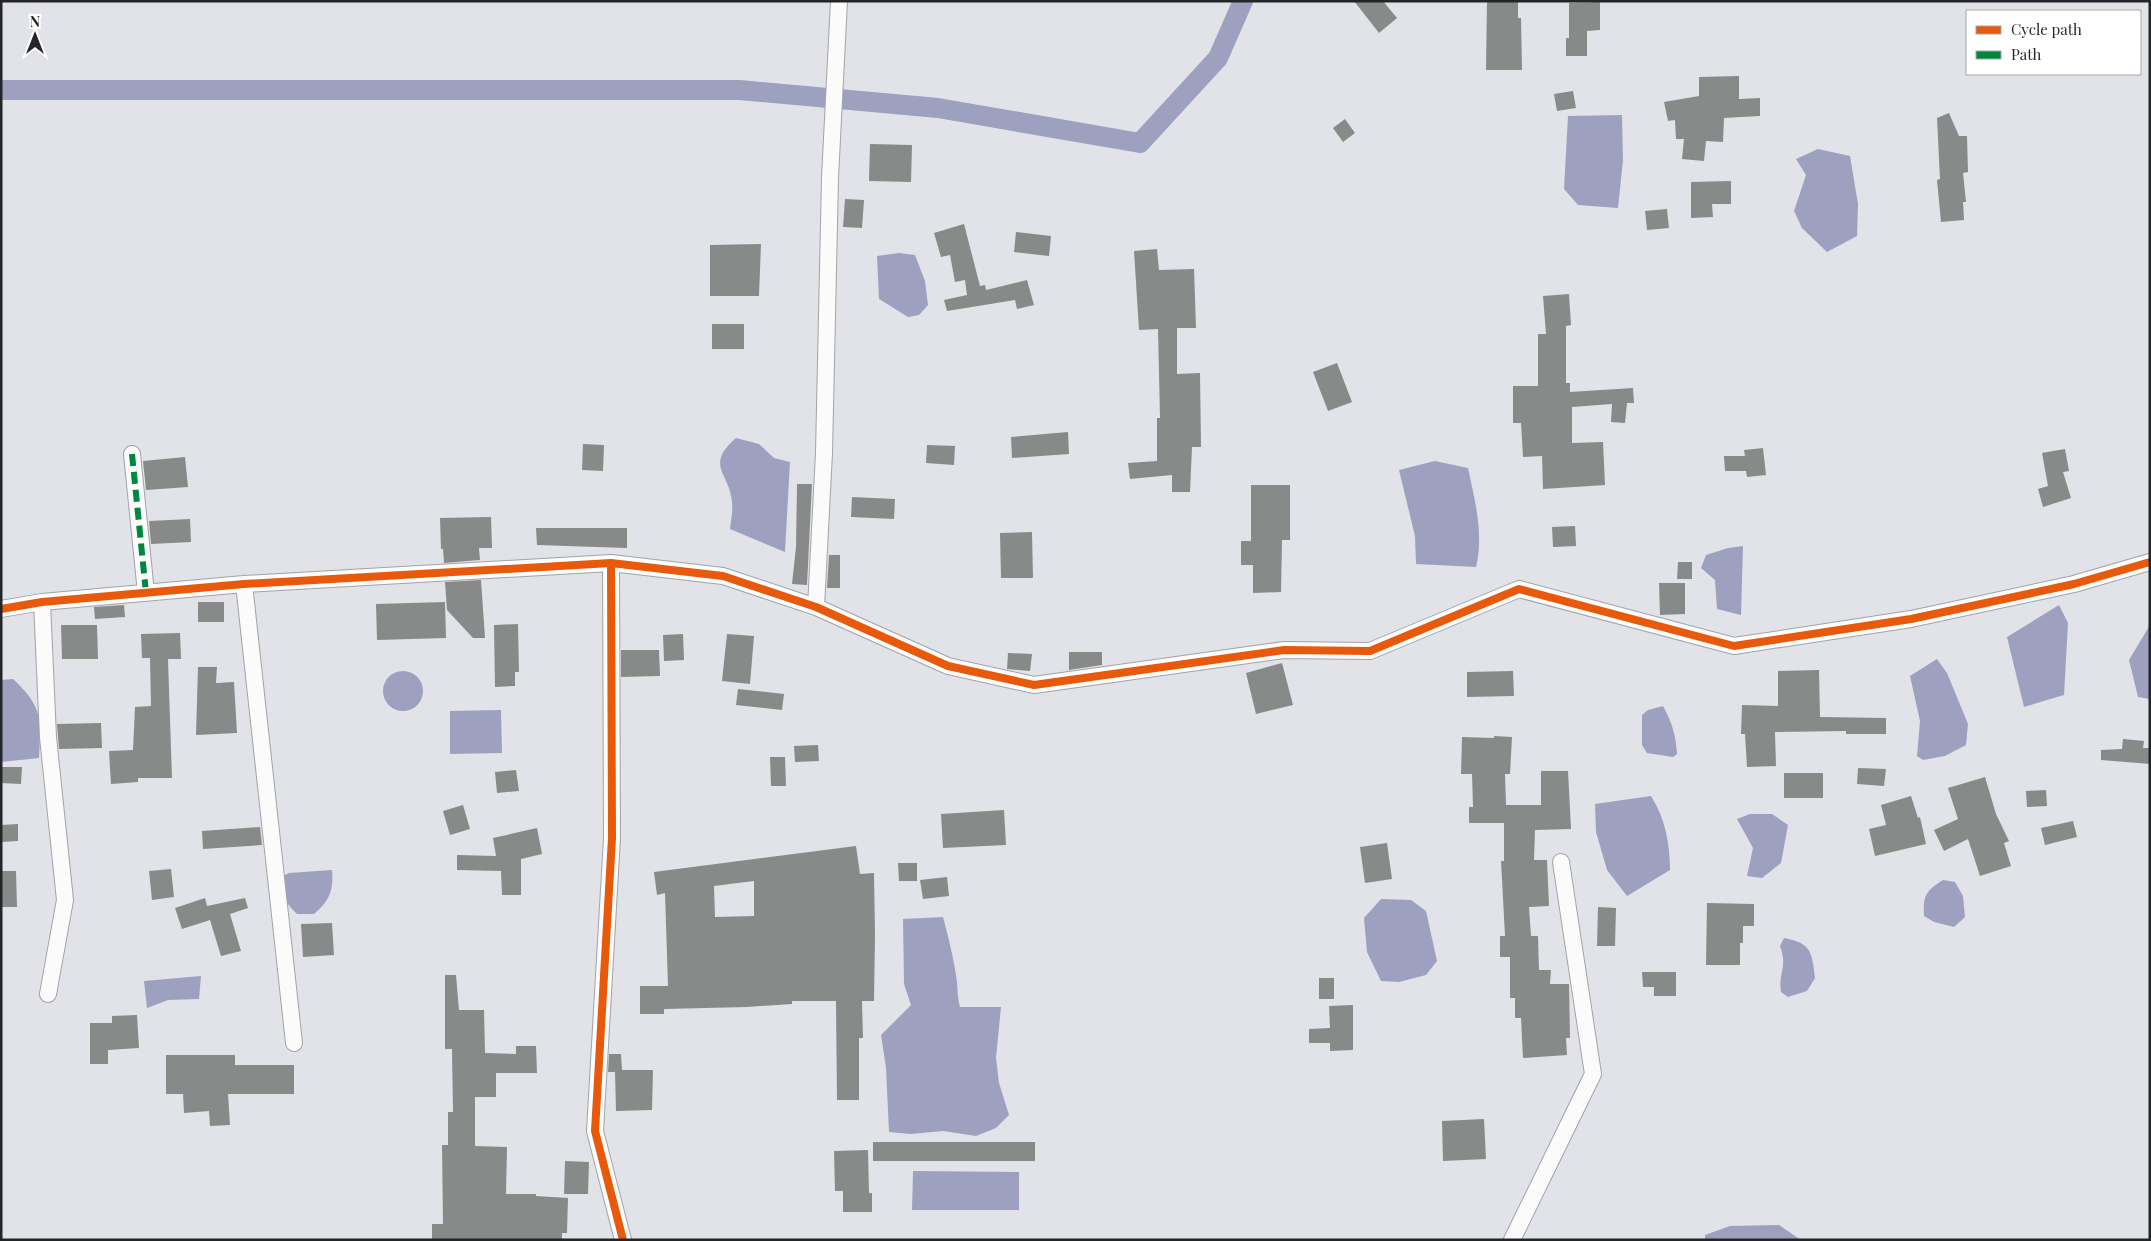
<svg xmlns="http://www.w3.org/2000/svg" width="2151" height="1241" font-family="'Playfair Display',serif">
  <rect width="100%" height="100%" fill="#e2e3e8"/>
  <path fill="#9da0bf" d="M1622 115 1623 160 1618 208 1578 205 1564 189 1568 116Z
    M1818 149 1850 156 1858 204 1857 236 1827 252 1802 228 1794 211 1806 175 1796 159Z
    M899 253 915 255 925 281 928 305 919 315 908 317 879 299 877 256Z
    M736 438 759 444 774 458 790 462 785 552 730 529C731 520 733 510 732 502 730 473 704 466 736 438Z
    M1435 461 1468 468C1475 501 1484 534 1476 567L1416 564 1415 536 1399 470Z
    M1743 546 1741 615 1717 609 1715 580 1701 568 1706 555 1728 548Z
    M2059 605 2068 623 2064 695 2024 707 2007 637Z
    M2150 625V699L2138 697 2129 660Z
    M1937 659 1947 673 1968 724 1966 745 1945 756 1923 760 1917 756 1920 721 1910 676Z
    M383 691a20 20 0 1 1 40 0a20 20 0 1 1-40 0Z
    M13 679C43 707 41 719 39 758L1 762V680Z
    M1663 706C1672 722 1676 736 1677 754L1673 757 1647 753 1642 745V715L1648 710Z
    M501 710 502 753 450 754V711Z
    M1651 796C1665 818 1670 843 1670 870L1627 896 1607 870 1596 832 1595 804Z
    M1750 814H1772L1788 825 1781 863 1762 878 1747 876 1753 848 1737 819Z
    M332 870C334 891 329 901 314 914H297C284 902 282 894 283 876L289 873Z
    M1943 880 1955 882 1963 896 1965 917 1954 927 1934 922 1924 916C1923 895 1926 891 1943 880Z
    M1381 899 1411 900 1426 911 1437 961 1426 975 1399 982 1381 981 1367 952 1364 918Z
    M943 917C948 936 953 955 956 975 958 986 957 996 960 1007H1001L996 1058 999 1083 1009 1115 996 1128 976 1136 943 1131 911 1134 889 1132 886 1068 881 1035 911 1005 904 984 903 919Z
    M1784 938C1812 943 1812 953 1815 978L1807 991 1788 997 1781 992C1778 972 1788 967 1780 946Z
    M201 976 199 999 168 1000 147 1008 144 981Z
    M913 1171 1019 1172V1210H912Z
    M1779 1225 1801 1240H1705V1235L1730 1226Z"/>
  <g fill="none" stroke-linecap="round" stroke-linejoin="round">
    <path stroke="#9da0bf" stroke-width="20" d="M1 90H739L938 108 1140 143 1218 58 1243 1"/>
  </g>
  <path fill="#888989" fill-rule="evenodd" d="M1354 1H1383L1397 18 1379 33Z
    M1487 1H1518V18H1521L1522 70H1486Z
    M1600 2V30L1587 31V56H1566V38H1569V3Z
    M1739 76V99L1760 98V116L1724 118 1723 142 1706 141 1704 161 1682 159 1684 139H1676L1675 120 1668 121 1664 102 1699 96V77Z
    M1573 91 1576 108 1557 111 1554 94Z
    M1949 113 1959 136H1967L1968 172 1963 173 1966 202H1963L1964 220 1941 222 1937 180 1940 179 1937 118Z
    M1345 119 1355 133 1343 142 1333 128Z
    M870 144 912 145 911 182 869 181Z
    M1731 181V204H1712L1713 217 1691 218V182Z
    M845 199 864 200 862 228 843 227Z
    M1667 209 1669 228 1647 230 1645 211Z
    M964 224 980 286 985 285 986 290 1027 280 1034 305 1017 309 1015 300 947 311 944 300 967 295 965 280 955 282 950 255 941 257 934 233Z
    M1016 232 1051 236 1049 256 1014 252Z
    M761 244 759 296H710V245Z
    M1157 249 1159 270 1194 269 1196 328H1177V374L1200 373 1201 447H1192L1190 492H1172V475L1130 479 1128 463 1157 461V418H1160L1158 329 1139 330 1134 251Z
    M1569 294 1571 325 1566 326V383H1570V392L1633 388 1634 403H1627L1625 423 1611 422 1612 404 1572 407V443L1603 442 1605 485 1543 489 1542 456 1523 457 1521 423H1513V386H1538V334H1546L1543 296Z
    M712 324H744V349H712Z
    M1337 363 1352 402 1328 411 1313 372Z
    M1068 432 1069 454 1012 458 1011 437Z
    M583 444 604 445 603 471 582 470Z
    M927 445 955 446 954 465 926 463Z
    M1763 448 1766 475 1747 477 1746 471H1725L1724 456H1745L1744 450Z
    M2065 449 2069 471 2063 472 2071 498 2043 507 2038 489 2048 486 2042 453Z
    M185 457 188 487 146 490 143 461Z
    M797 484H812L807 585 792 584 796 547Z
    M1251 485H1290V540H1282L1281 592 1253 593V565H1241V541H1251Z
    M852 497 895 499 894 519 851 517Z
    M491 517 492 548H479L480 560 444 563 443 549H441L440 518Z
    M190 519 191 542 151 544 149 521Z
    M1575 526 1576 546 1553 547 1552 527Z
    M536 528H627V548L537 545Z
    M1032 532 1033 578H1001L1000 533Z
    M829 555H840V588H827Z
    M1678 562H1692V579H1677Z
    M481 580 485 638H473L447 610 445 582Z
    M1659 583H1685V614L1660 615Z
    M198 602H224V622H198Z
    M445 602 446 638 377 640 376 604Z
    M124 605 125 617 95 619 94 607Z
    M518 624 519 672H515V686L495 687 494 625Z
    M61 625H97L98 659H62Z
    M180 633 181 659H168L172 778H138V782L111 784 109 751 133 750 135 707 151 706 150 658H142L141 634Z
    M683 634 684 660 664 661 663 635Z
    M727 634 754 636 750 684 722 681Z
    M621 650H659L660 676 621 677Z
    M1069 652H1102V665L1069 670Z
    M1008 653 1032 654 1030 671 1007 669Z
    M1282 663 1293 705 1256 714 1246 673Z
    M198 667H217L216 683 234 682 237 733 196 735Z
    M1819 670 1820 717 1886 718V734H1846V731L1775 732 1776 766 1747 767 1745 734H1741L1742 705 1778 706V671Z
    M1513 671 1514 696 1467 697V672Z
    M738 689 784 694 782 710 736 705Z
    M101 723 102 748 59 749 57 724Z
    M1494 736 1512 737 1510 774H1505L1506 805H1541V771H1568L1571 829 1535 830 1534 860H1547L1549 906 1529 907 1531 936H1538L1539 970H1551L1550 984H1569L1570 1038H1566L1567 1055 1523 1058 1521 1018H1515V998H1510V957H1500V936H1505L1501 861H1504V823H1469V807H1473L1472 774H1461L1462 737 1494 738Z
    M2123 739 2144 741 2143 748H2150V764L2101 760V750L2122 749Z
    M818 745 819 761 795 762 794 746Z
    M770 757H785L786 786H771Z
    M1 767H22L21 784 1 783Z
    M1858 768 1886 769 1884 786 1857 784Z
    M516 770 519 791 497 793 495 772Z
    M1784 773H1823V798H1784Z
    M1985 777 1996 814 2009 841 2004 843 2011 866 1980 876 1968 839 1944 851 1934 830 1958 819 1948 788Z
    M2046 790 2047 806 2027 807 2026 791Z
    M1911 796 1918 818 1920 817 1926 844 1875 856 1869 829 1886 825 1881 805Z
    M463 805 470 829 450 835 443 811Z
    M1004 810 1006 845 943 848 941 814Z
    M2073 821 2077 837 2045 845 2041 828Z
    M18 824V841L1 842V825Z
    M260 827 262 845 203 849 202 831Z
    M537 828 542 854 521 859V895H502L501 871 457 870V855L496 856 493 838Z
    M1387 843 1392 879 1365 883 1360 847Z
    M856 846 860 874 874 873 875 934 874 1001H862L863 1038H859V1100H837L836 1001H792V1004L747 1007 664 1009V1014H640V986H668L665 893 657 895 654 872ZM754 881V916L715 917 714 886Z
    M898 863H917V881H899Z
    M171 869 174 897 152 900 149 871Z
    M1 871H16L17 907H1Z
    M947 877 949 896 923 899 920 880Z
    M205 898 207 906 245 898 248 908 230 914 241 951 221 956 210 920 182 929 175 908Z
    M1707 903 1754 904V926H1743V943H1740V965H1706Z
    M1598 907 1616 908 1615 946H1597Z
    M332 923 334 955 303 957 301 924Z
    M1642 972H1676V996H1654V987H1643Z
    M445 975H456L459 1010H484L485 1053 516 1054V1046H536L537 1073H496V1097H475V1146L507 1147 506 1194H536V1196L568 1198 567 1233H562V1240H432V1224H443L442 1145H448V1112H453L452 1049H445Z
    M1319 978H1334V999H1319Z
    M1353 1005V1050L1330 1051V1043H1309V1029L1330 1028 1329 1006Z
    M137 1015 139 1048 108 1050V1064H90V1023H112V1016Z
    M609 1054H621L622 1070H653L652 1110 616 1111 615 1072H608Z
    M166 1055H235V1065H294V1094H228L230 1125 210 1126 209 1111 184 1113 183 1094H166Z
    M1484 1119 1486 1159 1443 1161 1442 1121Z
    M873 1142H1035V1161H873Z
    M868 1150 869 1193H872V1212H843V1191H835L834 1151Z
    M565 1161 589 1162 588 1194H564Z"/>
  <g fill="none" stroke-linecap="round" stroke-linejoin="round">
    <defs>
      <path id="street" d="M132 454 146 593
        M611 563 612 838 595 1131 623 1240
        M244 584 294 1043
        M42 602 48 737 65 900 48 994
        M816 607 824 453 830 178 839 1
        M1 609 42 602 244 584 611 563 723 576 816 607 948 666 1034 685 1284 650 1370 651 1519 589 1734 646 1911 619 2074 584 2150 562
        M1512 1240 1593 1074 1561 862"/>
    </defs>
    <use href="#street" stroke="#a2a3a7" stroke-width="18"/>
    <use href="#street" stroke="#fbfbfc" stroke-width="16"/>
    <path stroke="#00873e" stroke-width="6" stroke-dasharray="12 6" stroke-linecap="butt" d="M132 454 146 593"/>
    <defs>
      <path id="cycleway" d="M611 563 612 838 595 1131 623 1240
        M1 609 42 602 244 584 611 563 723 576 816 607 948 666 1034 685 1284 650 1370 651 1519 589 1734 646 1911 619 2074 584 2150 562"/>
    </defs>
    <use href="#cycleway" stroke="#fff" stroke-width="11"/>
    <use href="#cycleway" stroke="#e8590c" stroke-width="8"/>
  </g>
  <rect width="2151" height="1241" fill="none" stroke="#242528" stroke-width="5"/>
  <rect x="1966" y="10" width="175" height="65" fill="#ffffff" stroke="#a7a8a9"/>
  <rect x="1976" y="26" width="25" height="8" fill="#e8590c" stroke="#a7a8a9"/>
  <text x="2011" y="35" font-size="15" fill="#242528">Cycle path</text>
  <rect x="1976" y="51" width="25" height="8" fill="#00873e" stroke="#a7a8a9"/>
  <text x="2011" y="60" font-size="15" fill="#242528">Path</text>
  <g transform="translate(35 35)" stroke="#ffffff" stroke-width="4" paint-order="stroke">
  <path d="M0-4L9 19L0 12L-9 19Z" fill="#242528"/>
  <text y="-8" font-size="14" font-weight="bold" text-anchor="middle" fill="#242528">N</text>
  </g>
</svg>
